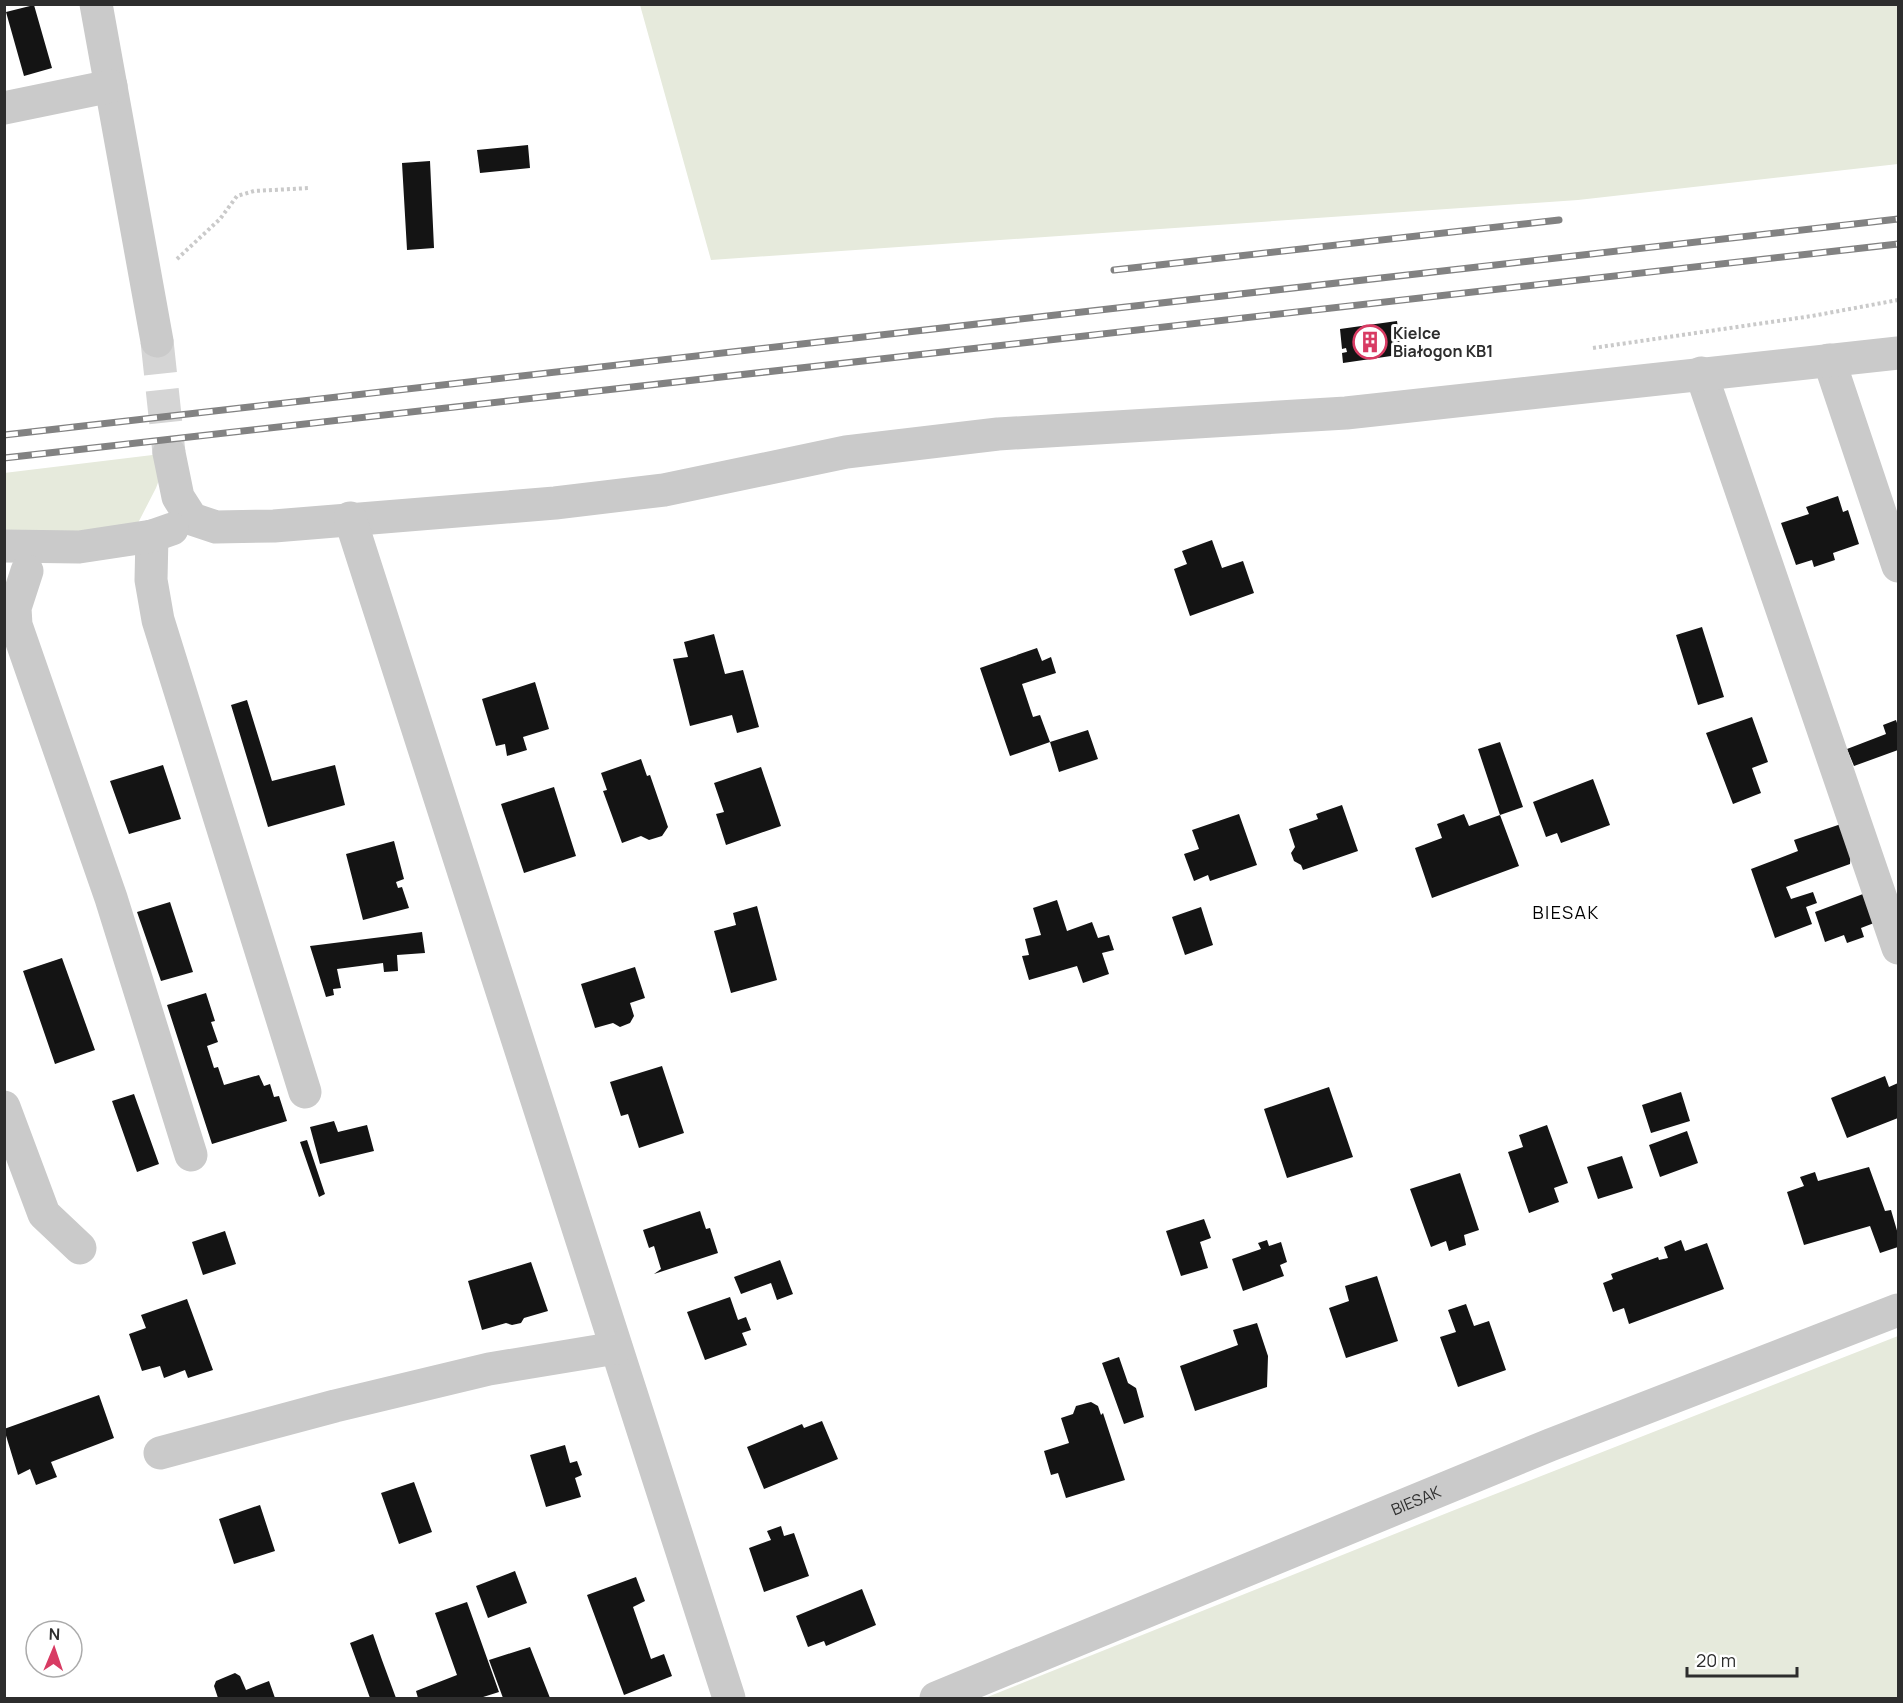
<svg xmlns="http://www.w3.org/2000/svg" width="1903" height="1703" font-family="Manrope,sans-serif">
  <rect width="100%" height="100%" fill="#fff"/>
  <path fill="#e6eadc" d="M640 5H1898V164L1578 200 711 260Z
    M169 453 156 488 138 523 100 533 5 537 4 473Z
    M1898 1336V1698H985L1452 1511Z"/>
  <path fill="#141414" d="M34 5 52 68 24 76 6 12Z
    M528 145 530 168 480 173 477 150Z
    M430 161 434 248 407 250 402 163Z
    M1397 321 1400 342 1396 343 1398 355 1343 363 1342 353 1347 352 1346 348 1342 349 1340 329Z
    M1838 496 1843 512 1848 510 1859 544 1833 553 1835 560 1814 567 1812 560 1796 565 1781 523 1809 514 1806 507Z
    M1212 540 1222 568 1243 561 1254 593 1190 616 1174 569 1187 564 1182 551Z
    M1702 627 1724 697 1698 705 1676 635Z
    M714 634 725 674 743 670 759 727 737 733 732 715 690 726 673 659 688 657 684 642Z
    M1037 648 1042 661 1051 657 1056 673 1022 684 1033 717 1040 715 1050 742 1010 756 980 668Z
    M535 682 549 729 523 737 527 750 507 756 505 744 496 746 482 699Z
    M247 700 272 781 335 765 345 805 268 827 231 705Z
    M1752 717 1768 762 1752 768 1761 793 1733 804 1706 733Z
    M1896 720 1898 726V750L1854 766 1847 749 1886 734 1883 725Z
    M1088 730 1098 759 1059 772 1050 742Z
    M1500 742 1523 807 1500 815 1478 749Z
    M641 759 647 776 650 775 668 827 662 836 649 840 641 836 622 843 603 791 607 790 601 773Z
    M163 765 181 819 129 834 110 781Z
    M761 767 781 826 726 845 716 814 724 812 714 783Z
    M1593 779 1610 825 1561 843 1557 833 1546 837 1533 802Z
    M554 787 576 856 524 873 501 804Z
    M1342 805 1358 851 1303 870 1301 865 1294 861 1291 853 1295 847 1289 829 1318 819 1316 814Z
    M1239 814 1257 865 1210 881 1208 875 1194 881 1184 854 1199 849 1192 830Z
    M1464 814 1469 826 1500 815 1519 866 1432 898 1415 848 1442 838 1437 824Z
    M1841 824 1851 850 1850 864 1786 887 1791 899 1813 892 1817 903 1806 907 1812 924 1775 938 1751 869 1798 851 1794 840Z
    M394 841 404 879 396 882 398 888 402 887 409 908 363 920 346 854Z
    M1863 894 1874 923 1861 928 1864 937 1847 943 1844 935 1825 942 1815 912Z
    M1057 900 1067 931 1092 922 1098 938 1109 935 1114 950 1102 953 1109 974 1083 983 1077 966 1029 980 1022 956 1029 955 1025 939 1041 935 1033 908Z
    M170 902 193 972 161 981 137 912Z
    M757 906 777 980 731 993 714 931 736 925 733 913Z
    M1201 907 1213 945 1185 955 1172 917Z
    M422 932 425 953 397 955 398 971 384 972 383 963 337 969 341 988 333 989 334 995 326 997 310 946Z
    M62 958 95 1050 55 1064 23 971Z
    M635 967 645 998 630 1003 634 1016 630 1023 620 1027 613 1023 595 1028 581 984Z
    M206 993 215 1021 211 1022 218 1042 207 1046 214 1068 218 1067 224 1085 259 1075 264 1086 270 1084 274 1097 279 1096 287 1121 212 1144 167 1005Z
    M662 1066 684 1133 639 1148 628 1114 621 1116 610 1082Z
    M1885 1076 1889 1087 1898 1083V1118L1847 1138 1831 1098Z
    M1329 1087 1353 1157 1287 1178 1264 1109Z
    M1681 1092 1690 1121 1651 1133 1642 1105Z
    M134 1094 159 1164 137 1172 112 1101Z
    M334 1121 338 1132 367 1125 374 1151 320 1164 310 1127Z
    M1547 1125 1568 1183 1554 1188 1559 1202 1529 1213 1508 1152 1523 1147 1519 1135Z
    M1687 1131 1698 1163 1660 1177 1649 1145Z
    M307 1140 325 1194 319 1197 300 1142Z
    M1622 1156 1633 1188 1598 1199 1587 1167Z
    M1869 1167 1885 1211 1891 1210 1898 1234V1247L1880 1253 1870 1226 1804 1245 1787 1192 1804 1186 1800 1177 1815 1172 1818 1181Z
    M1460 1173 1479 1230 1464 1235 1466 1245 1449 1251 1446 1241 1431 1247 1410 1189Z
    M700 1211 706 1229 710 1228 718 1253 654 1274 661 1269 654 1246 649 1248 643 1230Z
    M1204 1219 1211 1238 1200 1242 1208 1268 1181 1276 1166 1231Z
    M225 1231 236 1264 203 1275 192 1242Z
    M1267 1240 1269 1246 1281 1242 1287 1262 1280 1265 1284 1276 1243 1291 1232 1259 1261 1249 1258 1243Z
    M1681 1240 1685 1251 1707 1243 1724 1289 1629 1324 1624 1308 1613 1312 1603 1283 1613 1279 1611 1274 1658 1257 1659 1260 1668 1258 1664 1247Z
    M780 1260 793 1294 777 1300 771 1283 741 1294 734 1277Z
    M531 1262 548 1311 524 1318 521 1323 512 1325 506 1323 482 1330 468 1281Z
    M1377 1276 1398 1341 1346 1358 1329 1308 1349 1301 1345 1286Z
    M730 1297 738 1320 746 1317 751 1330 742 1333 747 1345 705 1360 687 1312Z
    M187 1299 213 1370 188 1378 185 1370 164 1378 160 1366 142 1371 129 1334 146 1328 141 1315Z
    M1466 1304 1474 1326 1489 1321 1506 1370 1458 1387 1440 1337 1456 1332 1448 1310Z
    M1257 1323 1268 1356 1267 1387 1195 1411 1180 1366 1238 1345 1233 1330Z
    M1119 1357 1128 1383 1136 1388 1144 1417 1124 1424 1102 1363Z
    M99 1395 114 1438 51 1462 57 1477 36 1485 30 1469 18 1475 4 1429Z
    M1091 1402 1098 1406 1101 1415 1103 1413 1125 1480 1066 1498 1058 1473 1051 1475 1044 1451 1069 1443 1061 1418 1073 1414 1076 1406Z
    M822 1421 838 1459 764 1489 747 1447 802 1424 804 1428Z
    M565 1445 570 1463 577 1461 582 1475 575 1478 581 1497 546 1507 530 1455Z
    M414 1482 432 1532 399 1544 381 1493Z
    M260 1505 275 1551 234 1564 219 1519Z
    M781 1526 784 1536 794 1533 809 1576 764 1592 749 1548 771 1540 767 1531Z
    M515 1571 527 1603 488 1618 476 1586Z
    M636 1577 645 1601 633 1607 651 1659 664 1654 672 1676 624 1695 587 1595Z
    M862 1589 876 1625 826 1646 824 1641 808 1647 796 1616Z
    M467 1602 499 1692 480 1698H418L416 1691 457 1675 435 1613Z
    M373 1634 382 1660 396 1698H370L350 1643Z
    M530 1647 550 1698H503L489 1660Z
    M235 1673 240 1676 246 1690 269 1681 275 1698H218L214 1686 216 1681Z"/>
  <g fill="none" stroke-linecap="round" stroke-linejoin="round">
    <path stroke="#d5d5d5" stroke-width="33" stroke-dasharray="33 16" stroke-linecap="butt" d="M157 341 169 453"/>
    <path stroke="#cacaca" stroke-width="4" stroke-dasharray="3 3" stroke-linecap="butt" d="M177 259 220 219 237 196 254 191 310 188
      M1593 348 1812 316 1898 300"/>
    <g stroke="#cacaca" stroke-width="33">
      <path d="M96 4 157 341"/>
      <path d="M4 108 111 86"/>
      <path d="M1829 360 1898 566"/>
      <path d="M1701 373 1898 948"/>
      <path d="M169 453 178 497 192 519 216 527 274 526 555 503 664 490 846 452 998 434 1346 413 1898 353"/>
      <path d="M350 518 729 1698"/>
      <path d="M152 536 151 580 158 620 305 1092"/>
      <path d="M4 546 79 547 152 536 172 529"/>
      <path d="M27 571 15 608 16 625 111 898 191 1155"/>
      <path d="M4 1107 44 1214 80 1248"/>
      <path d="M160 1453 335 1406 489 1369 616 1348"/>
      <path id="s1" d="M936 1698 1550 1445 1898 1310"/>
    </g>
    <defs>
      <path id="rail" d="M1114 270 1559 220
        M4 435 1898 219
        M4 458 1898 244"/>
    </defs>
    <use href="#rail" stroke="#828282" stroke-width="7"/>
    <use href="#rail" stroke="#fff" stroke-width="4.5" stroke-dasharray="14" stroke-linecap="butt"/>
  </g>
  <defs>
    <symbol id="building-ring" viewBox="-11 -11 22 22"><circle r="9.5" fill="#fff" stroke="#d83b63" stroke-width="1.5"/><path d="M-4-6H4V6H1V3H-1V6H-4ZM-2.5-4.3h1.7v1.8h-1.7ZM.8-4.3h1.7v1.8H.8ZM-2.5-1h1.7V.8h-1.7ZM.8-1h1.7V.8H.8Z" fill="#d83b63"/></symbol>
  </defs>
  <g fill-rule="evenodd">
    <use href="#building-ring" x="1351" y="323" width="38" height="38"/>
  </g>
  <g text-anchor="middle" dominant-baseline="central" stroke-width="6" stroke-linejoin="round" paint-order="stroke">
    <g font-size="16" font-weight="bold" fill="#2d2d2d" stroke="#fff" text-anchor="start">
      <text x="1393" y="333">Kielce<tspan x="1393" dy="18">Białogon KB1</tspan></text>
    </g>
    <g font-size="16" fill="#2d2d2d" stroke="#fff">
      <text stroke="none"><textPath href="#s1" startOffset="519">BIESAK</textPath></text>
    </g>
    <g font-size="18" letter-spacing="1.5" fill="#000" stroke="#fff">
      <text x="1566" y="912">BIESAK</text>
    </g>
  </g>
  <rect width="1903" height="1703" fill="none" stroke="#2d2d2d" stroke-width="12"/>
  <g transform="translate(54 1649) rotate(2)"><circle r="28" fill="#ffffff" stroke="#ababab" stroke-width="1.5"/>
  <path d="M0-4.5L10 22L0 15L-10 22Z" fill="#d83b63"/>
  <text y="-9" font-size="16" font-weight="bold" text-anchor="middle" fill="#2d2d2d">N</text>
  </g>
  <path d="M1687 1667v9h110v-9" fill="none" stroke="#2d2d2d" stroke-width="3"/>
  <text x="1696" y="1667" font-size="18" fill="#2d2d2d" stroke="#ffffff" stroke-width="4.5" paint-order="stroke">20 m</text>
</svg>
